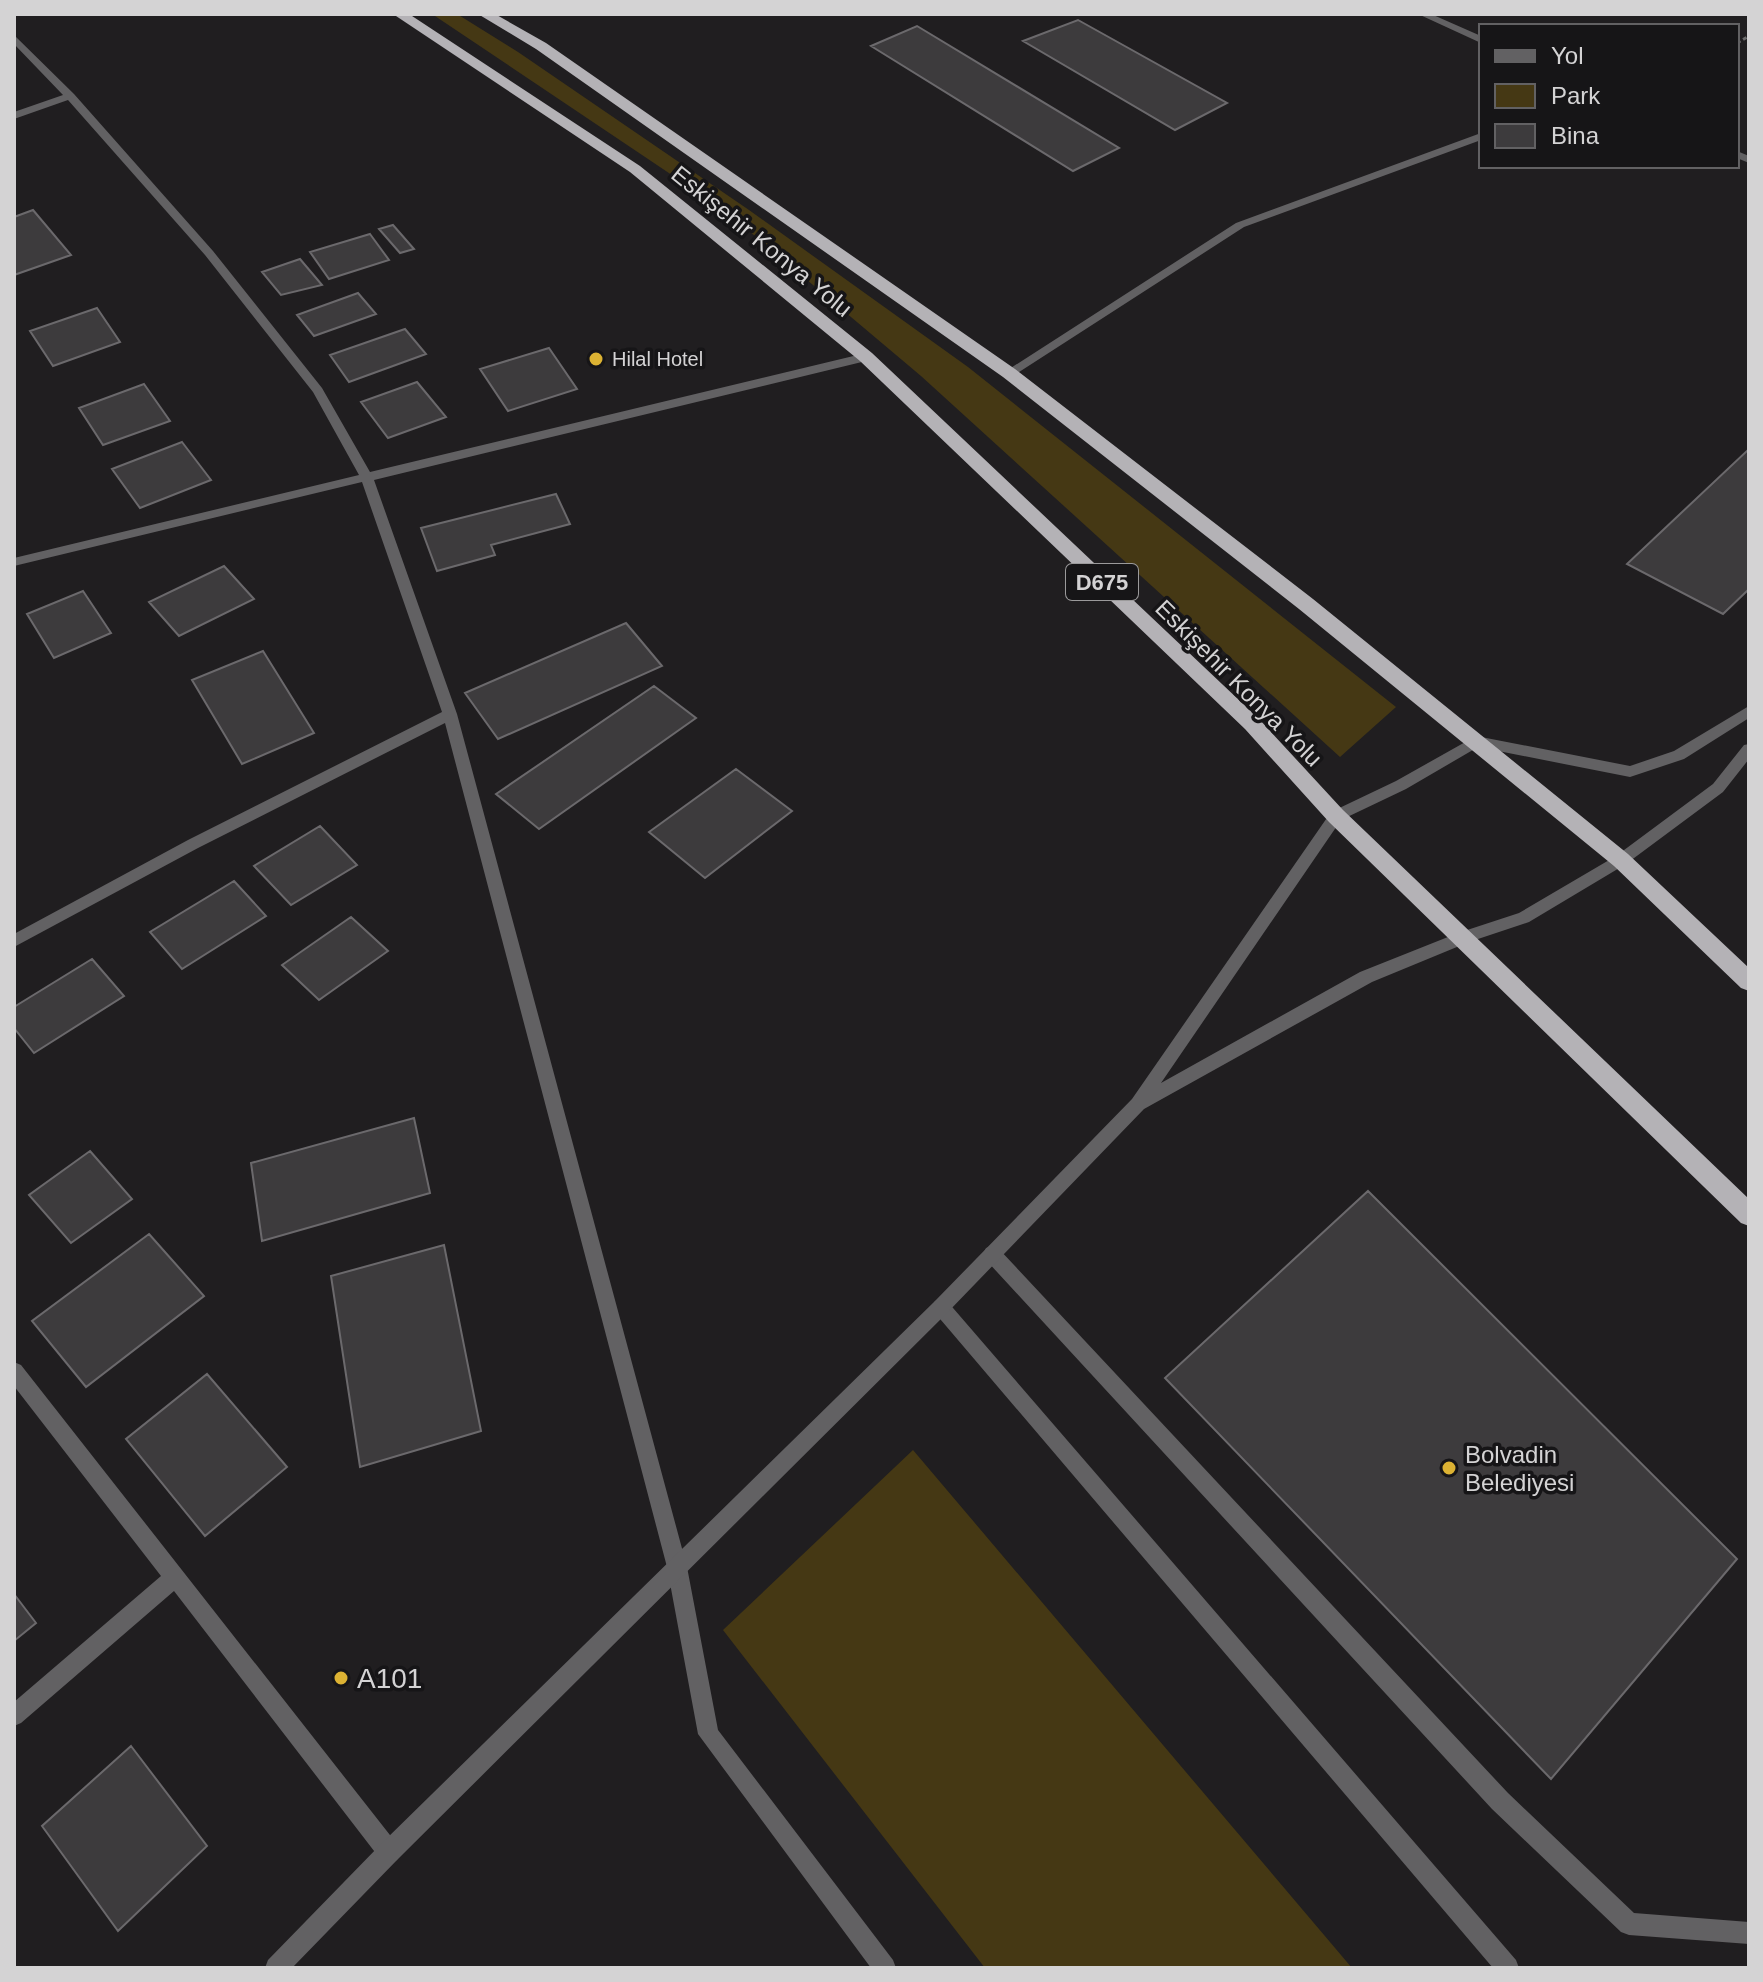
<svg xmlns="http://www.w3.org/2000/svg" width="1763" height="1982" font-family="Helvetica,sans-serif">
  <rect width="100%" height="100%" fill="#201e20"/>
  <path fill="#453814" d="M432 14H457L518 52 749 210 968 367 1396 707 1340 757 921 376 724 210Z
    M913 1450 1352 1968H985L723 1630Z"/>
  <path fill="#3d3b3d" stroke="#6b696c" stroke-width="2" d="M1078 20 1227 103 1175 130 1023 41Z
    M917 26 1119 148 1073 171 871 46Z
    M33 210 71 255 14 275V217Z
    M393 225 414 249 400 253 379 229Z
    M370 234 389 260 329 279 310 252Z
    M300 259 322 285 281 295 262 272Z
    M358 293 376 314 314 336 297 315Z
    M97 308 120 342 53 366 30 331Z
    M405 329 426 354 349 382 330 355Z
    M549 348 577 389 508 411 480 369Z
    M417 382 446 417 388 438 361 402Z
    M144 384 170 421 103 445 79 408Z
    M182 442 211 480 140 508 112 469Z
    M1749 449V589L1723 614 1627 564Z
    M556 494 570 524 491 545 495 555 437 571 421 528Z
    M224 566 254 599 179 636 149 602Z
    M83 591 111 633 54 658 27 614Z
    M626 623 662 666 498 739 465 693Z
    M263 651 314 733 242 764 192 680Z
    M654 686 696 718 539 829 496 794Z
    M736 769 792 811 705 878 649 832Z
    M320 826 357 865 291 905 254 866Z
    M234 881 266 916 182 969 150 932Z
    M351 917 388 951 319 1000 282 965Z
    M92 959 124 996 34 1053 14 1028V1007Z
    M414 1118 430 1193 262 1241 251 1163Z
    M90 1151 132 1199 71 1243 29 1195Z
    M1368 1191 1737 1559 1551 1779 1165 1378Z
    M149 1234 204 1296 86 1387 32 1321Z
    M444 1245 481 1431 360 1467 331 1276Z
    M207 1374 287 1467 205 1536 126 1439Z
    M14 1594 36 1623 14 1641Z
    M131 1746 207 1846 118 1931 42 1826Z"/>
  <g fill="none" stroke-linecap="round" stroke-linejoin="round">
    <path stroke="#6b6a6b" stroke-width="3" stroke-dasharray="4 3" stroke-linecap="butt" d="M1737 43 1749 36"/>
    <path fill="#626163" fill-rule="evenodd" d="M992 1246 998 1248 1508 1793 1634 1913 1749 1922V1944L1629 1935 1621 1932 1492 1809 986 1260 983 1254 986 1248Z
      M941 1299 947 1301 1516 1960 1519 1968H1493L935 1313 932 1307 935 1301Z"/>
    <path fill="#626163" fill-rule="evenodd" d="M1418 14H1431L1481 36V43Z
      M14 35 74 94 213 251 322 388 370 472 866 353 872 357 866 361 374 480 457 714 687 1567 718 1730 893 1960 896 1968H871L698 1734 667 1567 445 723 198 848 14 947V934L188 840 442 712 362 482 14 566V558L359 475 313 392 205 255 68 100 14 119V112L63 95 14 44Z
      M1481 133V140L1244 227 1013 376 1009 377 1003 373 1236 223Z
      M1737 151 1749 156V163L1737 158Z
      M14 1362 21 1365 397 1844 400 1852 397 1860 389 1863 381 1860 174 1591 21 1723 14 1726V1702L161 1576 14 1386Z"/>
    <path fill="#626163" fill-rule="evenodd" d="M1749 706V718L1684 759 1630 777 1478 747 1406 789 1341 820 1161 1083 1360 972 1458 933 1519 913 1616 856 1713 784 1744 745 1749 744V759L1723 792 1626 864 1529 922 1469 942 1372 982 1144 1109 947 1313 397 1860 292 1968H265L268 1960 381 1844 935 1301 1132 1099 1331 812 1396 781 1476 736 1630 766 1674 751Z"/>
    <path fill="#b4b2b6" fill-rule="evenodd" d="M393 14H409L640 166 872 353 1259 719 1343 810 1749 1199V1226L1741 1223 1329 822 1245 729 860 361 630 172Z
      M478 14H495L546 43 1015 369 1313 599 1628 854 1749 968V991L1741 988 1614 866 1299 609 1003 377 536 49Z"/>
  </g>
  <g fill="#dcb233" stroke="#161517" stroke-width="3">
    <circle cx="596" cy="359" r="8"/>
    <circle cx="1449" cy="1468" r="8"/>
    <circle cx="341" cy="1678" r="8"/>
  </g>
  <g text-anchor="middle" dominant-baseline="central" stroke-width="7" stroke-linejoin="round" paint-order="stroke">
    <g font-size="20" fill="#d4d3d4" stroke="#161517" text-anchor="start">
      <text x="612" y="359">Hilal Hotel</text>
    </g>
    <rect fill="#161517" stroke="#9b9a9b" stroke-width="2" x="1066" y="564" width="72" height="36" rx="6"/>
    <g font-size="22" font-weight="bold" fill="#d4d3d4">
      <text x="1102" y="582">D675</text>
    </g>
    <g font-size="24" fill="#d4d3d4" stroke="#161517">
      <text transform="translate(762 241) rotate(39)">Eskişehir Konya Yolu</text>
      <text transform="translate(1239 683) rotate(45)">Eskişehir Konya Yolu</text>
    </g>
    <g font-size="24" fill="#d4d3d4" stroke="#161517" text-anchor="start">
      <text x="1465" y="1454">Bolvadin<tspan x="1465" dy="28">Belediyesi</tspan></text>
    </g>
    <g font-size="28" fill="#d4d3d4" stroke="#161517" text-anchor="start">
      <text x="357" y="1678">A101</text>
    </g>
  </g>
  <rect width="1763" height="1982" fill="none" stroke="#d4d3d4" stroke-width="32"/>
  <rect x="1479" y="24" width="260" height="144" fill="#161517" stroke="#626163" stroke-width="2"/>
  <rect x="1495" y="50" width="40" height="12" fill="#626163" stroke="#626163" stroke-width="2"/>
  <text x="1551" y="64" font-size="24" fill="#d4d3d4">Yol</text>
  <rect x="1495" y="84" width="40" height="24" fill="#453814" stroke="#626163" stroke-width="2"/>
  <text x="1551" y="104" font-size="24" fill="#d4d3d4">Park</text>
  <rect x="1495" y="124" width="40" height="24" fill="#3d3b3d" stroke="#626163" stroke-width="2"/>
  <text x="1551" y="144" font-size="24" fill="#d4d3d4">Bina</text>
</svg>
